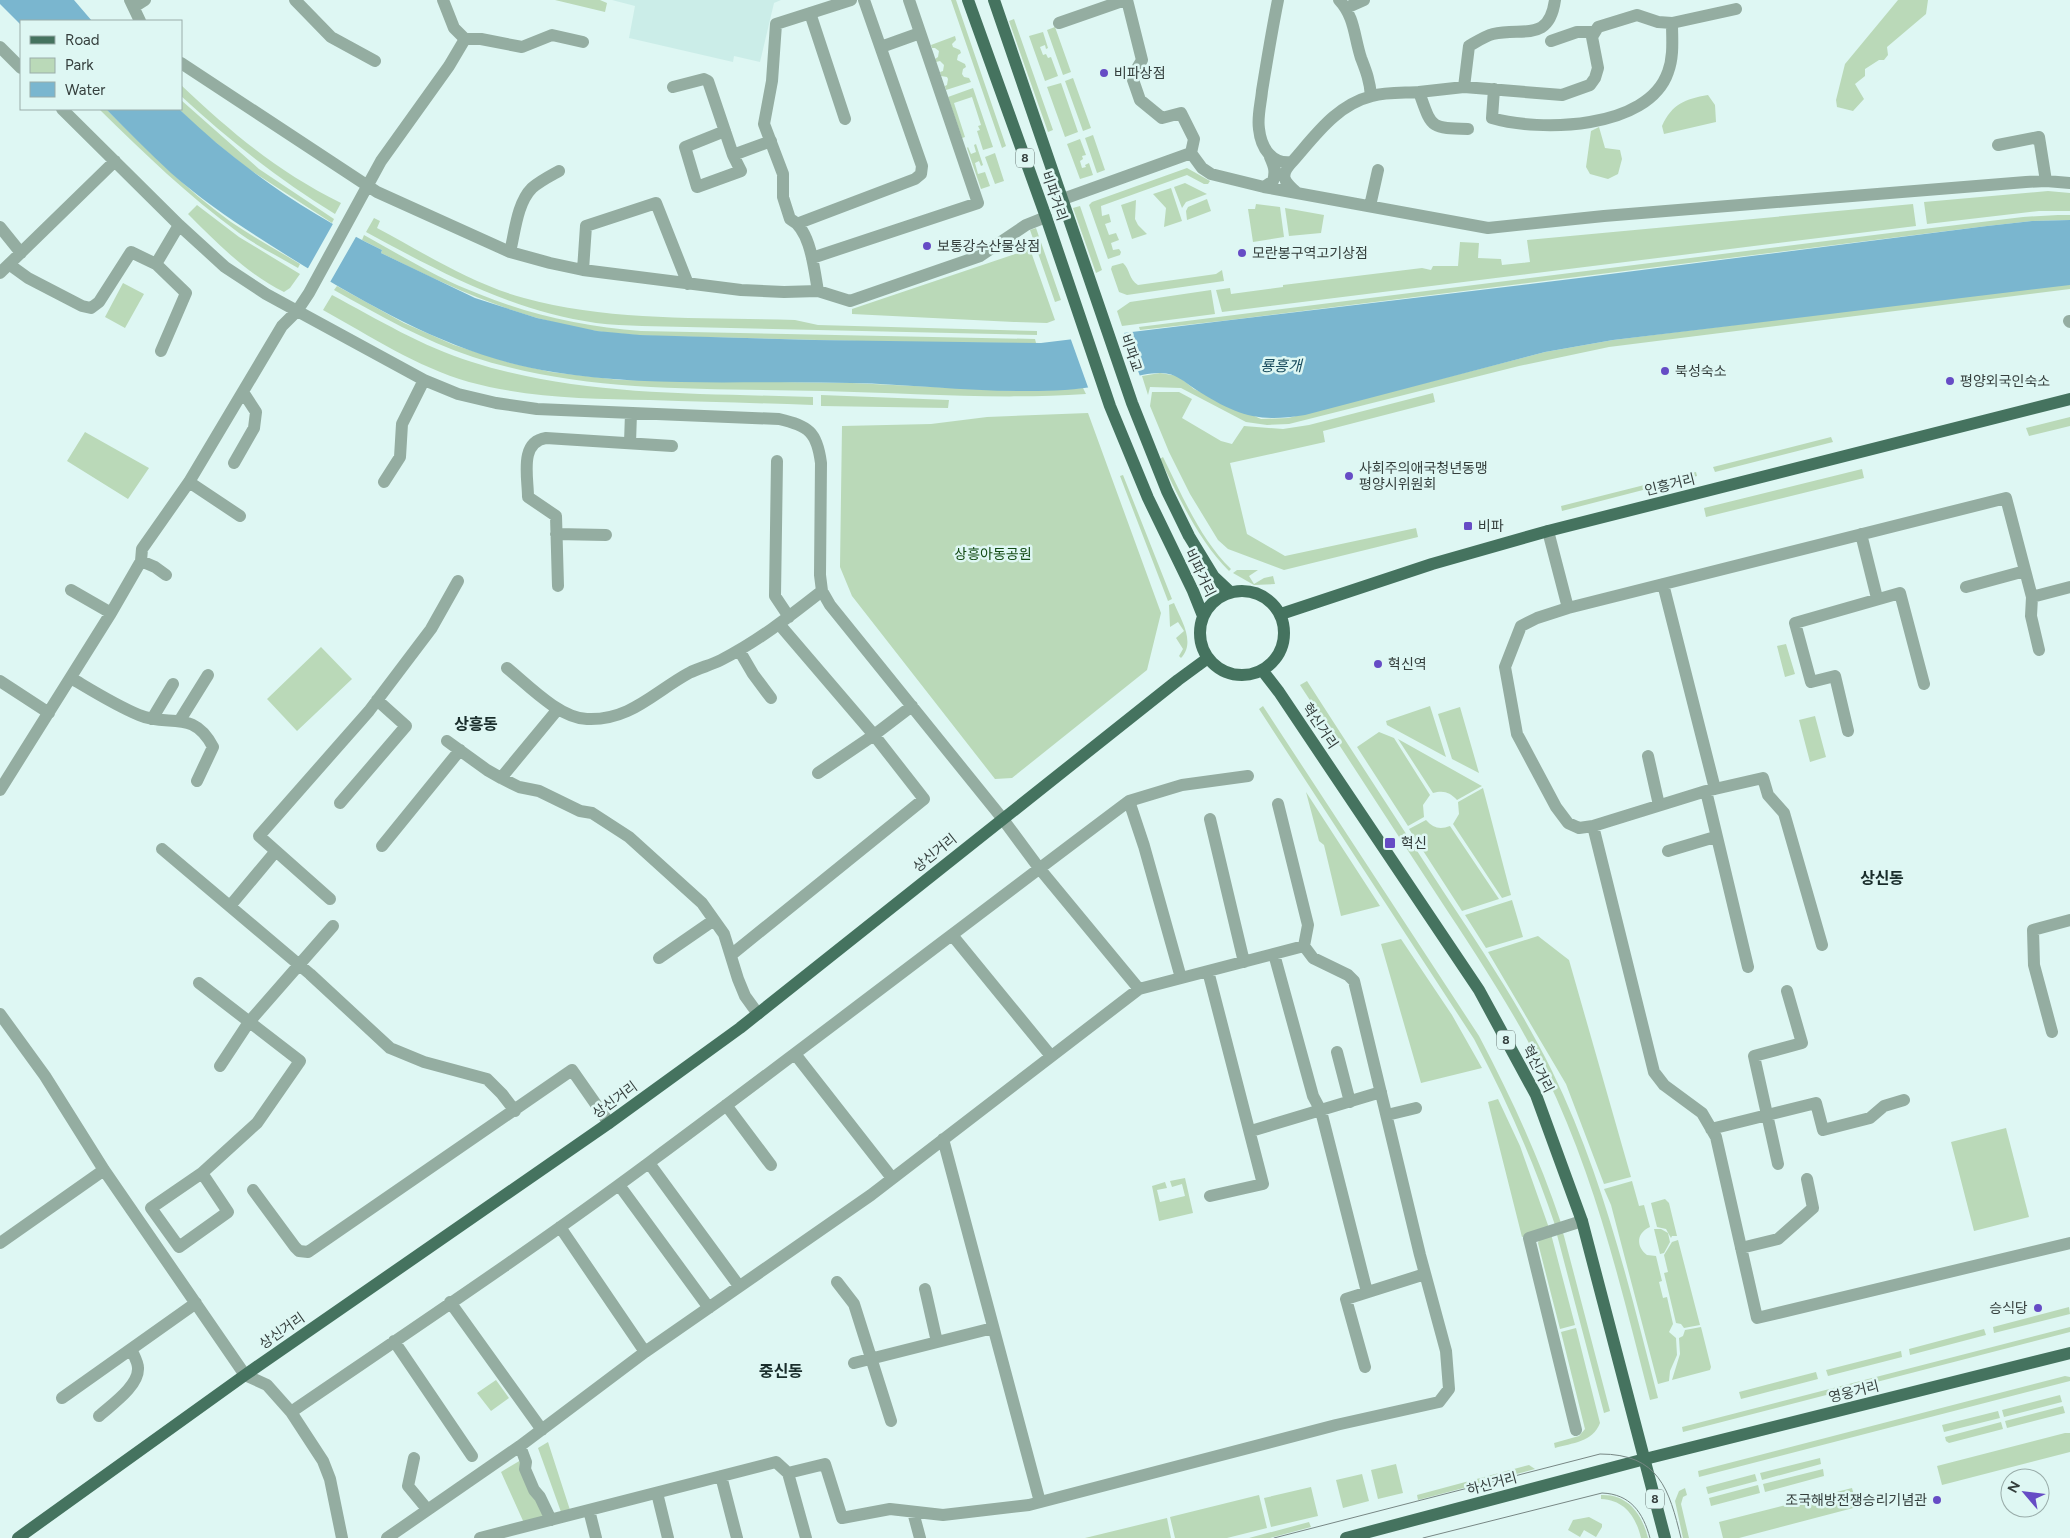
<svg xmlns="http://www.w3.org/2000/svg" width="2070" height="1538" font-family="Figtree,'Noto Sans KR',sans-serif">
  <rect width="100%" height="100%" fill="#def7f3"/>
  <path fill="#cbede8" d="M612 0H781L774 3 760 62 734 56 733 62 629 38 635 6Z"/>
  <path fill="#bad9b8" d="M555 0H600L607 3 605 12Z
    M951 0H956L1006 146 1002 148Z
    M1898 0H1928L1926 14 1887 47 1888 55 1884 60H1879L1865 69V76L1855 84 1864 99 1853 111 1837 107 1836 100 1845 64Z
    M1014 19 1053 130 1048 132 1009 21Z
    M1055 27 1071 72 1063 75 1047 30Z
    M1043 32 1048 48 1046 49 1045 45 1040 47 1043 55 1046 54 1048 58 1051 57 1058 76 1045 81 1029 36Z
    M955 36 956 40 952 44 953 47 960 50 961 53 958 55 957 60 965 64 966 67 963 69 962 74 964 77 969 78 971 82 946 90 945 86 947 85 948 79 947 77 941 76 940 72 943 71 944 65 940 61 936 62 935 59 938 57 939 51 935 48H932L931 45Z
    M1073 78 1091 128 1083 131 1065 81Z
    M1061 83 1078 132 1065 137 1047 87Z
    M181 85C233 134 277 171 341 203L335 214C279 180 229 140 181 96Z
    M973 88 993 147 983 150 977 131 980 130 978 126 981 125 972 97 954 103 965 137 962 138 948 97Z
    M1708 95 1715 105 1716 122 1664 134 1662 126C1672 104 1685 99 1708 95Z
    M181 100 259 169 334 219 332 223 247 168 198 128 179 109H181Z
    M99 109H106C146 148 185 189 231 222 253 237 277 250 300 264L298 268C278 256 257 246 239 233 188 196 144 153 99 109Z
    M1599 127 1605 148 1620 150 1622 159 1618 174 1608 179 1590 174 1586 167 1591 131Z
    M1093 135 1105 170 1097 173 1085 138Z
    M1080 139 1086 155 1082 156 1083 159 1080 161 1082 168 1086 167 1085 165 1089 163 1093 175 1080 179 1067 144Z
    M976 144 983 165 981 166 979 161 975 163 978 174 985 172 990 186 981 189 967 148 968 147 971 154 976 152 974 145Z
    M995 153 1004 181 995 184 985 157Z
    M1187 168 1210 181 1208 184H1204L1187 175 1101 206 1102 216 1109 214 1111 222 1105 224 1109 235 1116 233 1119 240 1111 243 1113 250 1119 249 1121 252 1120 255 1108 259 1089 205 1092 202Z
    M1185 183 1207 194 1186 202 1182 208 1174 187Z
    M1171 188 1182 221 1164 227 1166 208 1153 194Z
    M2048 191 2070 193V211H2039L1927 224 1924 202Z
    M1207 199 1211 211 1187 220 1186 211 1188 207Z
    M1136 200 1135 219 1138 225 1147 234 1132 239 1121 205Z
    M1256 204 1280 207 1284 237 1253 242 1248 209H1255Z
    M1913 204 1916 226 1222 312 1216 290 1230 288 1231 294 1283 287V285L1422 268 1431 270 1433 266H1458L1460 242 1479 243 1478 258 1501 259 1502 265 1530 262 1527 240Z
    M197 205 239 237 300 274 290 288 284 292C247 274 217 243 188 214Z
    M1080 206 1102 270 1096 273 1073 208Z
    M1285 208 1324 215 1321 233 1289 236Z
    M2058 215H2070V220L2032 221 1987 226 1230 320 1140 330 1139 327 1882 234 2023 217Z
    M374 218 380 221 377 228C424 253 472 284 524 298 611 322 705 317 795 320L818 325 1037 331V335L642 326C627 325 611 325 596 323 510 310 442 273 366 232Z
    M1036 228 1061 300 1055 302 1030 230Z
    M364 235C402 256 439 279 479 294 531 315 585 327 641 331L1035 339 1036 343C940 343 844 341 748 338 687 336 624 339 564 325 496 309 442 283 381 253L382 250 362 240Z
    M1030 249 1055 320 1047 323 1014 322 852 314V309Z
    M1123 263C1130 269 1129 280 1138 285L1216 274 1222 270 1224 281 1127 295 1119 292 1111 269 1112 266Z
    M123 283 144 294 125 328 105 317Z
    M2057 285H2070V289L1609 347 1519 366 1289 424 1267 425 1246 422 1181 388 1150 387 1148 395 1142 376 1160 373 1178 376 1194 389 1261 419 1288 418 1545 352 1613 340Z
    M337 286 404 323 454 345 511 363 551 372 620 380 852 383 1020 391 1083 388 1086 394C998 400 910 393 823 391 705 388 586 394 473 357 424 341 379 315 334 290Z
    M1211 290 1215 314 1122 326 1117 311 1130 302Z
    M332 295C377 319 423 347 472 362 582 397 699 393 813 397V405C758 403 704 402 650 400 589 399 528 398 469 382 417 367 370 336 323 310Z
    M1152 392H1179L1192 399 1182 418 1221 441 1232 444 1244 426 1283 429 1309 425 1433 393 1435 402 1323 431 1325 442 1230 463 1247 534 1285 556 1416 528 1418 537 1284 570 1228 549 1218 540 1190 494 1169 452 1150 406Z
    M821 395 949 400 948 408 821 406Z
    M1088 413 1161 613 1147 670 1012 778 995 779 852 596 840 567 842 426 931 424 987 417Z
    M2070 417V426L2029 436 2026 428Z
    M85 432 149 468 128 499 67 461Z
    M1831 437 1833 442 1715 472 1713 467Z
    M1163 457C1182 495 1200 539 1231 569L1229 571C1198 540 1179 497 1160 459Z
    M1862 469 1864 478 1706 517 1704 508Z
    M1696 472 1697 476 1562 511 1561 506Z
    M1123 475 1172 599 1168 601 1120 476Z
    M1237 570H1258L1249 576 1254 584 1264 578 1273 576 1275 584 1254 585 1233 573Z
    M1174 603C1181 620 1196 642 1181 658L1179 656 1183 649 1176 638 1184 631 1178 622 1170 627 1169 605Z
    M1786 644 1795 674 1785 677 1777 646Z
    M321 647 352 679 297 731 267 699Z
    M1307 681C1352 751 1398 821 1443 891 1482 950 1521 1008 1552 1071 1603 1176 1629 1286 1658 1398L1650 1400C1621 1288 1596 1178 1545 1074 1514 1011 1475 953 1437 895 1391 825 1346 755 1300 685Z
    M1263 706 1479 1036C1511 1097 1539 1157 1561 1223L1555 1225C1533 1160 1506 1099 1474 1039L1259 709Z
    M1430 706 1446 757 1387 725 1386 721Z
    M1460 707 1479 773 1452 759 1438 714Z
    M1815 716 1826 757 1810 762 1799 720Z
    M1379 732 1394 738 1430 795 1423 805 1424 817 1408 826 1357 747Z
    M1398 739 1480 785 1482 786 1457 800C1450 792 1443 790 1433 793Z
    M1483 788 1511 895 1502 898 1453 824 1459 814 1458 802Z
    M1306 792 1380 906 1341 916 1324 845 1319 841Z
    M1426 820C1433 828 1440 830 1450 826L1499 899 1462 911 1409 829Z
    M1512 900 1523 937 1486 948 1465 915Z
    M1538 936 1569 960 1631 1177 1604 1184 1566 1084 1488 952Z
    M1401 939 1452 1015 1482 1068 1421 1083 1381 944Z
    M1498 1099 1520 1146 1549 1228 1522 1237 1488 1102Z
    M2006 1128 2029 1217 1974 1231 1951 1142Z
    M1185 1178 1193 1213 1159 1221 1152 1186 1165 1182 1167 1188 1157 1190 1160 1202 1185 1196 1182 1184 1172 1187 1170 1181Z
    M1632 1181 1639 1206 1644 1205 1650 1227C1636 1233 1636 1247 1647 1255L1656 1256 1662 1281 1659 1282 1663 1298 1667 1297 1673 1324 1669 1332 1676 1338 1677 1355 1670 1371 1669 1381 1658 1384 1611 1205 1604 1189Z
    M1665 1199 1669 1203 1677 1236H1672L1671 1238 1666 1229 1657 1227 1651 1203Z
    M1654 1229H1661L1668 1233 1670 1242 1664 1253 1660 1254Z
    M1556 1231 1563 1233 1564 1236 1610 1411 1604 1413Z
    M1551 1234 1575 1325 1560 1329 1538 1243 1539 1240Z
    M1678 1240 1700 1325 1684 1328 1681 1324 1676 1323 1664 1273 1668 1272 1664 1255 1672 1242Z
    M2069 1307 2070 1314 1994 1333 1993 1327Z
    M1701 1327 1711 1367 1710 1370 1672 1380 1680 1354 1679 1338 1683 1336 1685 1330Z
    M2070 1327V1332L1683 1432 1682 1427Z
    M1576 1328 1600 1423C1593 1442 1572 1443 1555 1448L1554 1443 1579 1436 1585 1429 1561 1332Z
    M1984 1329 1986 1335 1910 1355 1909 1349Z
    M1901 1351 1902 1357 1828 1376 1826 1370Z
    M1816 1372 1818 1379 1741 1399 1739 1392Z
    M2065 1376 2070 1377V1381L1699 1477 1698 1471Z
    M496 1380 509 1398 491 1411 477 1393Z
    M2060 1395 2062 1402 2004 1417 2002 1410Z
    M2063 1406 2065 1413 2007 1428 2005 1421Z
    M1998 1411 2000 1418 1944 1432 1942 1425Z
    M2001 1422 2003 1429 1949 1443 1946 1441 1945 1437Z
    M2065 1433H2070V1452L1942 1485 1937 1466Z
    M548 1442 570 1510 561 1512 538 1448Z
    M1820 1458 1821 1464 1762 1480 1760 1473Z
    M521 1460 548 1516 524 1523 501 1472Z
    M1396 1464 1403 1493 1378 1499 1371 1470Z
    M1529 1465 1535 1469 1418 1500 1417 1495Z
    M1823 1469 1824 1476 1765 1492 1763 1484Z
    M1362 1474 1369 1501 1343 1508 1336 1480Z
    M1755 1474 1757 1481 1708 1494 1706 1487Z
    M1758 1485 1760 1493 1711 1506 1709 1498Z
    M1311 1487 1318 1516 1271 1527 1264 1498Z
    M1685 1488 1687 1495 1683 1497 1681 1504 1689 1538H1683L1675 1501 1679 1491Z
    M1852 1488 1857 1507 1739 1538H1723L1719 1522Z
    M1259 1495 1267 1528 1227 1538H1175L1170 1517Z
    M1601 1495C1628 1494 1642 1514 1648 1538H1641C1636 1517 1625 1500 1601 1499Z
    M1589 1517 1602 1524V1527L1596 1537 1584 1530 1580 1537 1568 1530 1573 1520Z
    M1167 1518 1171 1538H1085Z
    M1309 1522 1311 1527 1270 1538H1249Z"/>
  <path fill="#7ab6cf" d="M0 0H74L92 21H21V25L0 4Z
    M106 109H179C238 166 308 214 382 250L381 253 475 298 537 318 597 331 640 335 815 340 1041 343 1579 278 1987 226 2032 221 2070 220V285L1613 340 1545 352 1305 415C1257 423 1236 415 1195 389 1184 382 1176 373 1161 373 1143 372 1111 384 1091 387 1069 391 1043 391 1020 391 964 391 907 384 851 383 752 380 651 388 553 372 461 358 381 312 304 266 257 237 212 209 171 173 148 152 127 130 106 109Z"/>
  <path fill="#def7f3" d="M334 222 357 235 329 284 307 270Z
    M1123 330 1141 379 1089 390 1070 337Z"/>
  <g fill="none" stroke-linecap="round" stroke-linejoin="round">
    <path stroke="#94ada1" stroke-width="12" d="M130 0 140 21
      M295 0 331 37 375 61
      M1127 0 1142 60 1132 77 1140 100 1162 118 1181 113 1194 139 1191 153
      M1278 0C1272 30 1267 60 1262 91 1261 103 1257 117 1259 129 1261 148 1272 165 1292 162 1315 136 1336 105 1372 96 1386 92 1404 93 1419 92 1432 128 1429 128 1468 129
      M1339 0C1355 17 1354 37 1361 58 1366 71 1370 81 1371 96
      M134 7 145 0
      M1346 8 1364 0
      M810 13 845 119
      M1059 23 1125 0
      M465 39H481L522 47 552 35 583 42
      M1551 41 1577 32H1594
      M0 47 21 68
      M881 47 920 33
      M181 63 377 192 510 252 550 263 583 270 741 290 784 292 818 291 850 301 980 256 1026 225 1046 217
      M673 87 704 79 708 81 733 155 771 141
      M1464 87 1469 46C1476 42 1485 36 1493 34 1523 27 1549 43 1555 0
      M1494 89 1492 118C1539 132 1648 130 1668 72 1674 56 1672 39 1672 23
      M1419 92 1464 87 1562 95 1590 85 1595 78 1598 68 1592 37 1598 27 1637 15 1658 22 1672 23 1736 9
      M62 109 179 225 225 267 266 294 424 380 458 394 496 403 537 409 779 419C809 426 817 432 821 463L820 575 822 591 830 605 1002 818 1039 868 1139 989
      M725 131 685 147 697 187 741 171 733 155
      M1998 145 2039 137 2046 181
      M1292 162C1279 176 1284 181 1296 192
      M1264 187 1273 181C1276 171 1274 166 1270 157
      M1063 199 1191 153 1202 168 1211 174 1264 187 1488 228 1604 216 2026 182 2046 181 2070 183
      M1370 206 1378 170
      M799 223 915 179 921 174 922 166 864 0
      M0 227 21 253
      M510 252C515 232 517 203 532 188 540 181 550 176 559 171
      M812 258 978 203 909 0
      M156 264 179 225
      M10 265 28 278 82 306 91 308 99 302 131 252 156 264 186 293 161 351
      M583 270 586 226 656 203 688 284
      M0 273 115 161
      M818 291C814 270 811 229 790 219L783 197V174L764 124 772 81 776 24 851 0
      M2069 321 2070 322
      M630 443 631 413
      M777 461 775 596 789 617
      M234 463 254 428 256 412 243 392
      M189 482 240 516
      M384 482 400 457 402 424 424 380
      M1548 531 1568 608
      M556 534 606 535
      M1861 534 1877 598
      M141 561 155 567 166 575
      M1663 584 1715 789
      M558 586 556 516 528 497C528 477 519 442 546 438L672 446
      M1966 587 2025 571
      M2070 587 2032 597 2006 498 1568 608 1537 618 1521 626 1505 667 1517 734 1556 807 1568 823 1579 828 1593 826 1654 1072 1664 1085 1702 1113 1716 1137 1757 1318 2070 1243
      M71 590 111 613
      M2032 597 2031 616 2039 650
      M739 650 753 674 771 698
      M507 668C528 685 559 718 587 719 630 721 654 692 689 673 699 668 711 665 721 660 757 642 790 616 822 591
      M71 678C93 691 115 705 139 715 168 728 193 708 213 747L197 781
      M0 681 49 713
      M152 719 173 684
      M180 720 208 675
      M1848 731 1835 676 1811 682 1795 623 1900 593 1924 684
      M447 741 487 770 501 778 519 787 539 791 580 811 592 813 629 837 702 903 724 934 738 979 745 996 758 1014
      M1648 756 1659 805
      M818 773 874 735 912 706
      M501 778 558 709
      M0 790 111 613 141 561 142 549 189 482 282 326 297 311 309 293 381 161 449 66 465 39 454 28 443 0
      M1706 791 1748 967
      M1129 801 1144 846 1181 978
      M340 803 406 726 377 700
      M1278 804 1308 925 1304 946
      M1210 819 1244 962
      M1593 826 1706 791 1763 778 1768 795 1784 813 1822 945
      M382 846 460 750
      M162 849 310 974 390 1048 424 1062 487 1079 502 1094 515 1111
      M1668 851 1715 837
      M330 899 259 836 369 711 431 629 458 581
      M230 906 276 851
      M952 935 1051 1056
      M1274 954 1313 1096 1321 1111 1367 1292
      M731 955 924 799 874 735 779 624
      M659 958 714 920
      M1208 971 1263 1184 1210 1196
      M199 983 300 1061 257 1123 202 1173 151 1208 179 1247 228 1212 202 1173
      M0 1014 45 1076 104 1170 245 1375 267 1385 291 1412 323 1461 330 1479 342 1538
      M2052 1032 2034 965 2033 930 2070 920
      M1337 1052 1350 1102
      M795 1054 892 1178
      M220 1066 249 1022 333 926
      M726 1105 771 1165
      M1387 1115 1416 1108
      M1711 1129 1816 1103 1823 1130 1870 1118 1884 1106 1904 1100
      M1251 1131 1381 1092
      M943 1139 1040 1502
      M649 1163 739 1286
      M1778 1164 1754 1056 1802 1043 1787 991
      M619 1185 709 1308
      M253 1190 295 1247 299 1251 308 1252 572 1070 609 1123
      M560 1227 645 1352
      M0 1243 104 1170
      M1741 1248 1778 1239 1813 1208 1807 1179
      M837 1282 854 1304 891 1421
      M925 1289 937 1342
      M450 1302 542 1430
      M394 1341 472 1456
      M854 1363 993 1328
      M1365 1367 1346 1299 1425 1274
      M62 1398 196 1303
      M291 1412C411 1330 533 1249 650 1162 811 1043 969 921 1129 801L1182 785 1248 776
      M99 1416C111 1405 139 1386 138 1368 138 1362 133 1354 131 1349
      M1576 1430 1529 1238 1582 1221
      M520 1446 526 1462 525 1469 534 1490 540 1497 551 1520
      M414 1458 408 1486 427 1509
      M788 1473 806 1538
      M721 1476 737 1538
      M657 1493 668 1538
      M589 1510 596 1538
      M913 1512 920 1538
      M387 1538 520 1446 645 1352 871 1195 1139 989 1304 946 1313 958 1348 975 1354 981 1420 1255 1446 1351 1449 1389 1439 1402 1336 1425 1029 1505 943 1515 890 1509 842 1518 825 1464 788 1473 776 1462 480 1538"/>
    <path stroke="#45735f" stroke-width="12" d="M968 0 1046 217 1110 406 1148 498 1193 591 1203 616
      M994 0 1132 403 1167 491 1189 536 1214 577 1230 592
      M1200 633a42 42 0 1 1 84 0a42 42 0 1 1-84 0Z
      M1281 614 1432 564 1548 531 2070 399
      M1262 670 1279 692 1479 990 1536 1095 1582 1221 1665 1538
      M18 1538 245 1375 609 1123 740 1028 1178 680 1208 658
      M1346 1538 1645 1459 2070 1353"/>
    <path stroke="#778784" stroke-width="1" d="M1274 1538 1600 1454C1659 1454 1669 1489 1681 1538
      M1423 1538 1602 1493C1630 1494 1643 1512 1650 1538"/>
  </g>
  <g fill="#664cc5" stroke="#def7f3" stroke-width="2">
    <circle cx="1104" cy="73" r="5"/>
    <circle cx="927" cy="246" r="5"/>
    <circle cx="1242" cy="253" r="5"/>
    <circle cx="1665" cy="371" r="5"/>
    <circle cx="1950" cy="381" r="5"/>
    <circle cx="1349" cy="476" r="5"/>
    <rect x="1463" y="521" width="10" height="10" rx="2.5"/>
    <circle cx="1378" cy="664" r="5"/>
    <rect x="1384" y="837" width="12" height="12" rx="2.5"/>
    <circle cx="2038" cy="1308" r="5"/>
    <circle cx="1937" cy="1500" r="5"/>
  </g>
  <g text-anchor="middle" dominant-baseline="central" stroke-width="5" stroke-linejoin="round" paint-order="stroke">
    <g fill="#def7f3" stroke="#687674" stroke-width="1">
      <rect x="1016" y="148.5" width="18" height="19" rx="4"/>
      <rect x="1497" y="1030.5" width="18" height="19" rx="4"/>
      <rect x="1646" y="1489.5" width="18" height="19" rx="4"/>
    </g>
    <g font-size="12" font-weight="bold" fill="#353f3d">
      <text x="1025" y="158">8</text>
      <text x="1506" y="1040">8</text>
      <text x="1655" y="1499">8</text>
    </g>
    <g font-size="14" fill="#353f3d" stroke="#def7f3" text-anchor="start">
      <text x="1114" y="73">비파상점</text>
      <text x="937" y="246">보통강수산물상점</text>
      <text x="1252" y="253">모란봉구역고기상점</text>
      <text x="1675" y="371">북성숙소</text>
      <text x="1960" y="381">평양외국인숙소</text>
      <text x="1359" y="468">사회주의애국청년동맹<tspan x="1359" dy="16">평양시위원회</tspan></text>
      <text x="1478" y="526">비파</text>
      <text x="1388" y="664">혁신역</text>
      <text x="1401" y="843">혁신</text>
      <text x="2028" y="1308" text-anchor="end">승식당</text>
      <text x="1927" y="1500" text-anchor="end">조국해방전쟁승리기념관</text>
    </g>
    <g font-size="14" fill="#353f3d" stroke="#def7f3">
      <text transform="translate(1054 196) rotate(71)">비파거리</text>
      <text transform="translate(1131 353) rotate(71)">비파교</text>
      <text transform="translate(1670 485) rotate(-14)">인흥거리</text>
      <text transform="translate(1200 573) rotate(64)">비파거리</text>
      <text transform="translate(1320 726) rotate(56)">혁신거리</text>
      <text transform="translate(935 853) rotate(-39)">상신거리</text>
      <text transform="translate(1538 1069) rotate(63)">혁신거리</text>
      <text transform="translate(615 1100) rotate(-36)">상신거리</text>
      <text transform="translate(282 1331) rotate(-35)">상신거리</text>
      <text transform="translate(1854 1392) rotate(-14)">영웅거리</text>
      <text transform="translate(1492 1484) rotate(-15)">하신거리</text>
    </g>
    <g font-size="14" fill="#134b15" stroke="#def7f3">
      <text x="993" y="554">상흥아동공원</text>
    </g>
    <g font-size="15" font-style="italic" fill="#1b4d5f" stroke="#def7f3">
      <text x="1281" y="366">룡흥개</text>
    </g>
    <g font-size="16" font-weight="bold" fill="#192d2b" stroke="#def7f3">
      <text x="476" y="724">상흥동</text>
      <text x="1882" y="878">상신동</text>
      <text x="781" y="1371">중신동</text>
    </g>
  </g>
  <rect x="20" y="20" width="162" height="90" fill="#def7f3" stroke="#9aadaa"/>
  <rect x="30" y="36" width="25" height="8" fill="#45735f" stroke="#9aadaa"/>
  <text x="65" y="45" font-size="15" fill="#353f3d">Road</text>
  <rect x="30" y="58" width="25" height="15" fill="#bad9b8" stroke="#9aadaa"/>
  <text x="65" y="70" font-size="15" fill="#353f3d">Park</text>
  <rect x="30" y="82" width="25" height="15" fill="#7ab6cf" stroke="#9aadaa"/>
  <text x="65" y="95" font-size="15" fill="#353f3d">Water</text>
  <g transform="translate(2025 1493) rotate(298)"><circle r="24" fill="#def7f3" stroke="#9aadaa"/>
  <path d="M0-4L9 19L0 12L-9 19Z" fill="#664cc5"/>
  <text y="-8" font-size="14" font-weight="bold" text-anchor="middle" fill="#353f3d">N</text>
  </g>
</svg>
